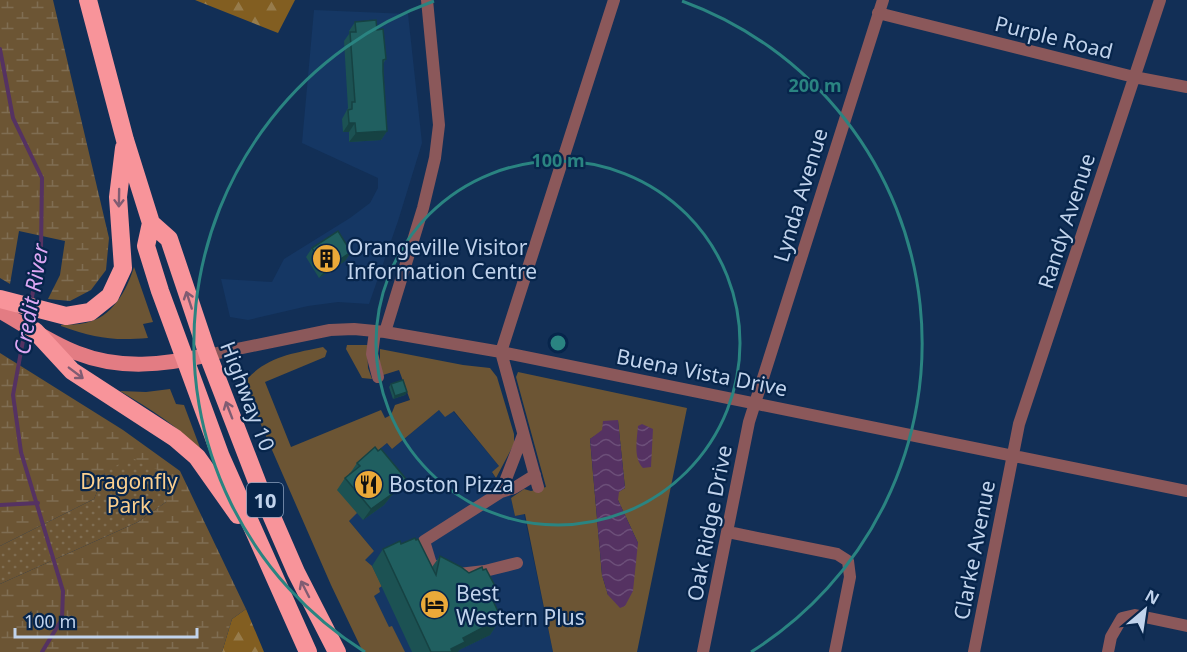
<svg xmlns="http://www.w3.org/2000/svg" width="1187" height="652" font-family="'Noto Sans',sans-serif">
  <defs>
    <pattern id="forest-firs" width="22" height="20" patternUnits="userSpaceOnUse" patternTransform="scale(1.5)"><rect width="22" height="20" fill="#825e21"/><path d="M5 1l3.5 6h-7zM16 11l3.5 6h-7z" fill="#977c4c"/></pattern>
    <pattern id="wetland-marsh" width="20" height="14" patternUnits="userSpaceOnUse" patternTransform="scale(1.5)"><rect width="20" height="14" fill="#6c5534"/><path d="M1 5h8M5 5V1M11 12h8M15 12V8" fill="none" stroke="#7f6d52"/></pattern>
    <pattern id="park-dots" width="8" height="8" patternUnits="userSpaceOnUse" patternTransform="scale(1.5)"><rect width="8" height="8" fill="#6c5534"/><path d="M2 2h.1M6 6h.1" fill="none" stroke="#7f6d52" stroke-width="1.8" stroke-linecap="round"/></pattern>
    <pattern id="water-waves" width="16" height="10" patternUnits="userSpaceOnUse" patternTransform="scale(1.5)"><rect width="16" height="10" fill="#553262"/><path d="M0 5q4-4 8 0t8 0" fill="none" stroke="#6c4f79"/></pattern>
  </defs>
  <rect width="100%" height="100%" fill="#122f56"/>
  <path fill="#153764" d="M314 10 408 14 422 143 398 221 369 304 338 302 308 306 248 320 230 317 221 279 272 282 284 259 350 218 370 203 378 188V178L302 143Z
    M439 410 453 411 499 466 492 473 511 498 515 516 524 514 553 652H392L362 597 364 560 374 551 349 521 337 490 351 477 349 474 387 443 392 449Z"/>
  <path fill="#6c5534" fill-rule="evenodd" d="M134 267 153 322 143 324 148 338C112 341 95 338 61 326V325C69 324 78 325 85 323 112 318 127 290 134 267Z
    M347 345H367L368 368 372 379 362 378 346 349Z
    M323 347 327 351 325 357 265 382 291 447 381 410 385 418 391 415 395 405 410 400 399 370 383 375 380 364V349L463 365 490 368 497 377 514 434V444L496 478 492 472 499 466 454 411 445 417 439 410 392 449 387 443 349 474 351 478 357 513 349 521 374 551 365 560 372 566 382 586 379 588 380 592 374 596 389 627 392 626 405 652H363L331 585 248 395V378C269 356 295 353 323 347Z
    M518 372 687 408 637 652H553L525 514 515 516 511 498 524 489 531 491 546 487 516 377ZM618 421 625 488 618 492V500L638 543 608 595 602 575 590 439Z
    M170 389 176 404 184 405 202 453C179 426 150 409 120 391L146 392Z"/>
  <path fill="url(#forest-firs)" d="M195 0H295L278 33Z
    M246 609 264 652H222L232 619Z"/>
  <path fill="url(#wetland-marsh)" d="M0 0H53L109 238 106 270 91 290 70 301 48 299 60 275 65 241 19 231 10 284 0 278Z
    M0 353 123 430 180 471 246 609 232 619 222 652H0V584L138 522 166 502 105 473 94 499 0 546Z"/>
  <path fill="url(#park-dots)" d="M130 457 158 470 166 502 138 522 0 584V546L94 499 105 473Z"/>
  <path fill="url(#water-waves)" d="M618 420 625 488 619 492 618 500 638 543 633 591 625 606 620 608 608 595 602 575 590 439 602 430 603 421Z
    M642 424 653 429 651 467 643 468C633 458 637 439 638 426Z"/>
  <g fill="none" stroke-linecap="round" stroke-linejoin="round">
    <path stroke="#553262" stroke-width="4" d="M0 49 13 118 42 178 41 250 31 302
      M25 330 13 395 21 452 63 591 62 619 42 652
      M0 505 38 503"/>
    <path stroke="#8b585a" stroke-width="12" d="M878 13 1134 77 1187 87
      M375 331 372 354 378 377
      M385 332 423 208 435 158 439 125 427 0
      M501 352 614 0
      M501 352 538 487
      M208 355 330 330 354 329 385 332 501 352 1187 491
      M501 492 514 488 535 475
      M728 532 837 554 848 561 850 577 835 652
      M517 563 485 571 450 575 431 564 424 541 501 492 523 435
      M703 652 749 422 883 0
      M974 652 1019 424 1160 0
      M1108 652 1111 637 1122 618 1135 615 1187 626"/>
    <path stroke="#e37c83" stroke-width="15" d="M0 311C25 325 50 343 77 353 120 370 164 365 208 355"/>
    <path stroke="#f8949a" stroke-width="18" d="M88 0 125 140 151 223 146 246 160 291 221 457 308 652
      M151 223 169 239 208 355 259 487 296 572 337 652
      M0 299 66 316 90 312 110 296 123 268 118 197 124 148
      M35 331 72 371 175 438 197 457 238 515"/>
  </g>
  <path fill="#1c5253" d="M355 22 377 30 386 59 383 64 387 131 381 140 349 142V132H343L342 119 348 108 344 41 349 34V31Z
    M312 248 351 252 345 261 319 278 306 257Z
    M391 384 407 392 405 395 393 399 389 387Z
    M357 463 398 490 391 496 384 505 363 520 337 490 345 478 349 475Z
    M401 544 432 567 440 556 469 573 495 586 490 594 501 618 490 635 459 650 458 652H412L372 566 383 549Z"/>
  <path fill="#164243" d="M349 123H355L349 132H343Z
    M387 131 381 140 349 142 356 133Z
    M351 252 345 261 319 278 326 269Z
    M407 392 405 395 393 399 395 396Z
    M406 479 398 490 391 496 384 505 363 520 371 509Z
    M501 618 490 635 459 650 458 652H449L463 638Z"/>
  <path fill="#205f60" stroke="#164243" stroke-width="1.5" d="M376 20 377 30 383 29 386 59 383 60V72L387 131 356 133 355 123H349L348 110 352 109V102H355L350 32H356L355 22Z
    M338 231 351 252 326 269 312 248Z
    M403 380 407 392 395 396 391 384Z
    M375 447 378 451 381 449 406 479 391 492 392 494 371 509 345 478 360 466 357 463Z
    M415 538 416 540 418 539 436 575 440 556 461 567 469 573 482 567 483 570 486 569 495 586 488 590 501 618 463 638 465 642 451 649 452 652H431L383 549 400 541 401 544Z"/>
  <defs><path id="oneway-shaft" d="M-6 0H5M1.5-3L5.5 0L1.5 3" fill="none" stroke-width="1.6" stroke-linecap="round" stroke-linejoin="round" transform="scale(1.5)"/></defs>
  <g stroke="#805c72">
    <use href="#oneway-shaft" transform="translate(119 198) rotate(91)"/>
    <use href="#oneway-shaft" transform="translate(189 300) rotate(-108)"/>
    <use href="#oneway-shaft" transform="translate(76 373) rotate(37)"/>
    <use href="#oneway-shaft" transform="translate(229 410) rotate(-111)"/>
    <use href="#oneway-shaft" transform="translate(305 589) rotate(-117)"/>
  </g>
  <g fill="none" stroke="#2a8481" stroke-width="3">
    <circle cx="558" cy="343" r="182"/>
    <path d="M365 652A364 364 0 0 1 434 1M682 1A364 364 0 0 1 751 652"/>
  </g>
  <defs>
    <symbol id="building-disc" viewBox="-11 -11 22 22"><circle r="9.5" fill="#eba939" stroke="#07254b"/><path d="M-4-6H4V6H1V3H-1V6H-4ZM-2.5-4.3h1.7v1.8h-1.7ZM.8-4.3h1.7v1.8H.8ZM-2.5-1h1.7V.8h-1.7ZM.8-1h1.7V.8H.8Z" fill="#111"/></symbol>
    <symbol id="restaurant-disc" viewBox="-11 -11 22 22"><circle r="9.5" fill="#eba939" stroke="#07254b"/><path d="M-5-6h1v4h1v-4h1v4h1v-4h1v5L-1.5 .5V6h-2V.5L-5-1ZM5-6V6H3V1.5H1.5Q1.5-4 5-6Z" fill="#111"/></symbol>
    <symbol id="hotel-disc" viewBox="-11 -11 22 22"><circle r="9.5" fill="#eba939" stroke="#07254b"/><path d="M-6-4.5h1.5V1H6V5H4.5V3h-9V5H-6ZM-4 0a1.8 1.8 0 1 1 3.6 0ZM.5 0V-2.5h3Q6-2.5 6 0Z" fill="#111"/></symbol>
  </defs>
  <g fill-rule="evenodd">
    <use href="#building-disc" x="310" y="242" width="33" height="33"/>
    <use href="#restaurant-disc" x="352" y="468" width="33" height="33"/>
    <use href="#hotel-disc" x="418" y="588" width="33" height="33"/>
  </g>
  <g text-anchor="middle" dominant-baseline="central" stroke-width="4.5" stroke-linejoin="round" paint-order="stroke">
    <rect fill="#07254b" stroke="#899fbc" stroke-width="1.5" x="247" y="483" width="36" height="34" rx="4.5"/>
    <g font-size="20" font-weight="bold" fill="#c1d3ec">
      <text x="265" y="500">10</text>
    </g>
    <g font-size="21" fill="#c1d3ec" stroke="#07254b">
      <text transform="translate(1054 37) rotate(14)">Purple Road</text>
      <text transform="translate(800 195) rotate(-73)">Lynda Avenue</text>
      <text transform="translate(1066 221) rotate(-72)">Randy Avenue</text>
      <text transform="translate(702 372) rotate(11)">Buena Vista Drive</text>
      <text transform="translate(248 396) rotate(69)">Highway 10</text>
      <text transform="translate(709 523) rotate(-79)">Oak Ridge Drive</text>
      <text transform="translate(974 550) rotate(-79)">Clarke Avenue</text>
    </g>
    <g font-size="21" fill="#c1d3ec" stroke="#07254b" text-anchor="start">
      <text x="347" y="247">Orangeville Visitor<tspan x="347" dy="24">Information Centre</tspan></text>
      <text x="389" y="484">Boston Pizza</text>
      <text x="456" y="593">Best<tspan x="456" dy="24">Western Plus</tspan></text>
    </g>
    <g font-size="21" fill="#fcd08f" stroke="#07254b">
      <text x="129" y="481">Dragonfly<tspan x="129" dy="24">Park</tspan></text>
    </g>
    <g font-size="22" font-style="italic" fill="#dea7f3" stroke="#07254b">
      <text transform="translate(30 299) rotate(-80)">Credit River</text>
    </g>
  </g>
  <circle cx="558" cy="343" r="9" fill="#2a8481" stroke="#07254b" stroke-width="3"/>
  <g font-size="18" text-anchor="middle" font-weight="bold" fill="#2a8481" stroke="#07254b" stroke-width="4.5" stroke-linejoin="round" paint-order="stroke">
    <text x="815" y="92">200 m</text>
    <text x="558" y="167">100 m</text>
  </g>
  <g transform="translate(1145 610) rotate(29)" stroke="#07254b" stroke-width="4.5" paint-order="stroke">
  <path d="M0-4.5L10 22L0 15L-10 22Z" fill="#c1d3ec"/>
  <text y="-9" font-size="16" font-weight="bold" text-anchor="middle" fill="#c1d3ec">N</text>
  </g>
  <path d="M15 628v9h182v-9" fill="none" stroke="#c1d3ec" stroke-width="3"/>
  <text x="24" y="628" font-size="18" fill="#c1d3ec" stroke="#07254b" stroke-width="4.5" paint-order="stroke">100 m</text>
</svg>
